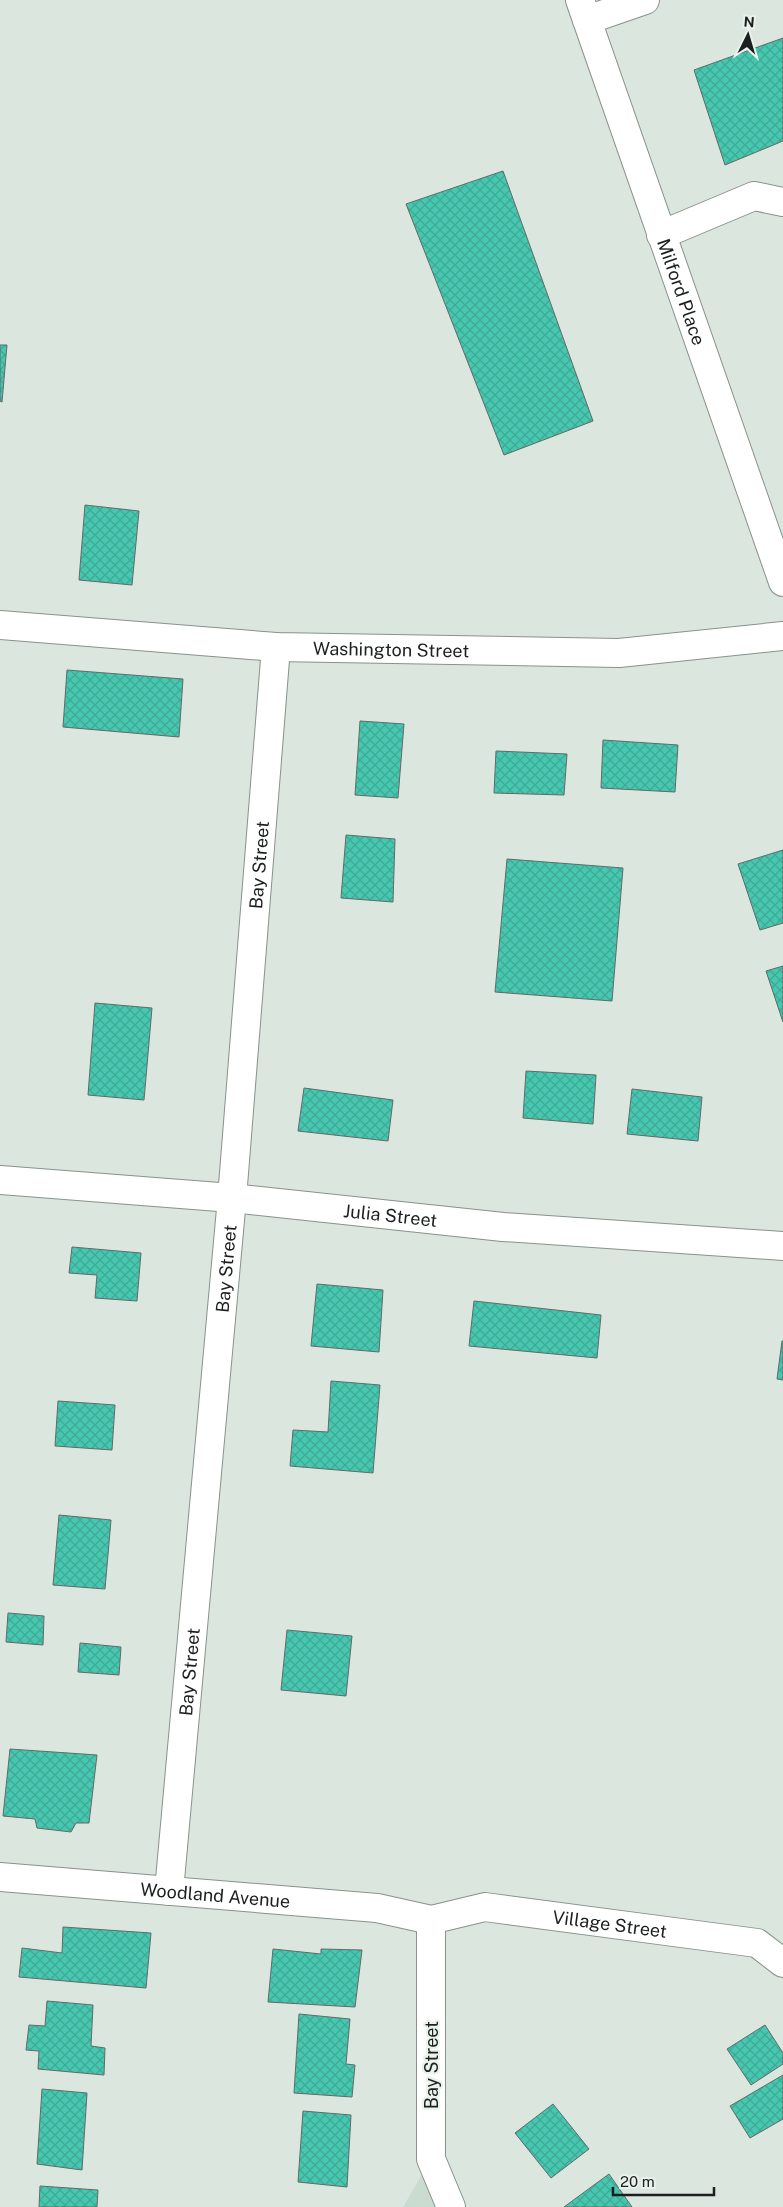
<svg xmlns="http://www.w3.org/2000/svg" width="783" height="2207" font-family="'Public Sans',sans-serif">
  <defs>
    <pattern id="building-cross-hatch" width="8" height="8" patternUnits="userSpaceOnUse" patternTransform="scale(1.25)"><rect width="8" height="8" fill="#47c7af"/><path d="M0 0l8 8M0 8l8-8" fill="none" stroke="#3eaa96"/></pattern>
  </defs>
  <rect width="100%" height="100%" fill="#dbe6de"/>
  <path fill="#cadbcf" d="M431 2159 451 2207H403Z"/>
  <path fill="url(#building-cross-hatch)" stroke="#5f6b68" d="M783 38V141L725 165 694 70Z
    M503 171 593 421 504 455 406 204Z
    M0 345H7L2 402 0 401Z
    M85 505 139 511 132 585 79 580Z
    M67 670 183 679 179 737 63 727Z
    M360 721 404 724 398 798 355 795Z
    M603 740 678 745 675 792 601 788Z
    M496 751 567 754 564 795 494 793Z
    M346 835 395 839 393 902 341 898Z
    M783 850V923L760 930 738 864Z
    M507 859 623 868 612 1001 495 992Z
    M783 966V1022L766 971Z
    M95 1003 152 1008 144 1100 88 1095Z
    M526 1071 596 1075 593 1124 523 1118Z
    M304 1088 393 1100 388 1141 298 1131Z
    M632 1089 702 1097 698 1141 627 1134Z
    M72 1247 141 1253 137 1301 95 1298 97 1275 69 1273Z
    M317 1284 383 1290 379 1352 311 1346Z
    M474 1301 601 1315 597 1358 469 1346Z
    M782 1341H783V1380L777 1379Z
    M331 1381 380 1385 373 1473 290 1466 293 1430 328 1432Z
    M58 1401 115 1405 112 1450 55 1446Z
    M59 1515 111 1520 105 1589 53 1585Z
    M8 1613 44 1616 43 1645 6 1642Z
    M287 1630 352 1636 346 1696 281 1690Z
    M80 1643 121 1647 119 1675 78 1672Z
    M10 1749 97 1755 89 1823H76L71 1832 37 1828 35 1819 3 1816Z
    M63 1927 151 1933 146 1988 19 1977 22 1948 62 1953Z
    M273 1949 321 1954V1949L362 1950 355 2007 268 2002Z
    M47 2001 93 2005 91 2046 105 2048 104 2075 38 2069 39 2051 26 2050 29 2025 45 2026Z
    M299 2014 350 2019 346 2064 355 2065 352 2097 294 2093Z
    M765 2025 783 2053V2064L751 2085 727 2049Z
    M783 2075V2119L750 2138 730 2106Z
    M42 2089 87 2093 82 2170 37 2164Z
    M553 2104 589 2149 551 2178 515 2133Z
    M303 2111 351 2115 347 2187 298 2182Z
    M609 2174 632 2207H564Z
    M40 2186 98 2190 97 2207H39Z"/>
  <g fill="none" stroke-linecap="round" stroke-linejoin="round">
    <defs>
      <g id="minor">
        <path id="s1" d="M580 0 783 582"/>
        <path d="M587 20 645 0"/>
        <path d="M661 235 754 196 783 202"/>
        <path id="s2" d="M0 625 276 647 619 653 783 636"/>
        <path id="s3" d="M0 1180 232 1198 503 1227 783 1246"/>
        <path id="s4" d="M0 1877 377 1908 431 1920 485 1907 757 1943 783 1963"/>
        <path id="s5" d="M169 1891 232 1198 276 647"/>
        <path d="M431 1920V2159L451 2207"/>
      </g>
    </defs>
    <use href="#minor" stroke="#88928b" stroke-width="30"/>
    <use href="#minor" stroke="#fff" stroke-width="28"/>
  </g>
  <g text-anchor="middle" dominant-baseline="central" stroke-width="4.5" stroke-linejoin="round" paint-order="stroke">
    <g font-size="18" fill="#1b1f1d" stroke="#e9f3ec">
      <text stroke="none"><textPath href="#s1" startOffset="309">Milford Place</textPath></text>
      <text stroke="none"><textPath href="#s2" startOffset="392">Washington Street</textPath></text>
      <text stroke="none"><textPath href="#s5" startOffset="1030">Bay Street</textPath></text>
      <text stroke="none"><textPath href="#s3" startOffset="392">Julia Street</textPath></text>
      <text stroke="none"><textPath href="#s5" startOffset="625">Bay Street</textPath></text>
      <text stroke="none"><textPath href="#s5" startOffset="220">Bay Street</textPath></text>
      <text stroke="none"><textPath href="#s4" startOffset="216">Woodland Avenue</textPath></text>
      <text stroke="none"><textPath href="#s4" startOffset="615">Village Street</textPath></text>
      <text transform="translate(431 2065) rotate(-90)">Bay Street</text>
    </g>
  </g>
  <g transform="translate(748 35) rotate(5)" stroke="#e9f3ec" stroke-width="4" paint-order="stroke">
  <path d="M0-4L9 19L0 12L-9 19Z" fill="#1b1f1d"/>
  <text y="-8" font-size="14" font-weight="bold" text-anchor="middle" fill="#1b1f1d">N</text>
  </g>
  <path d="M613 2187v8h101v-8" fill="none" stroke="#1b1f1d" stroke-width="2.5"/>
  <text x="620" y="2187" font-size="15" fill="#1b1f1d" stroke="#e9f3ec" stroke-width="4" paint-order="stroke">20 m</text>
</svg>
